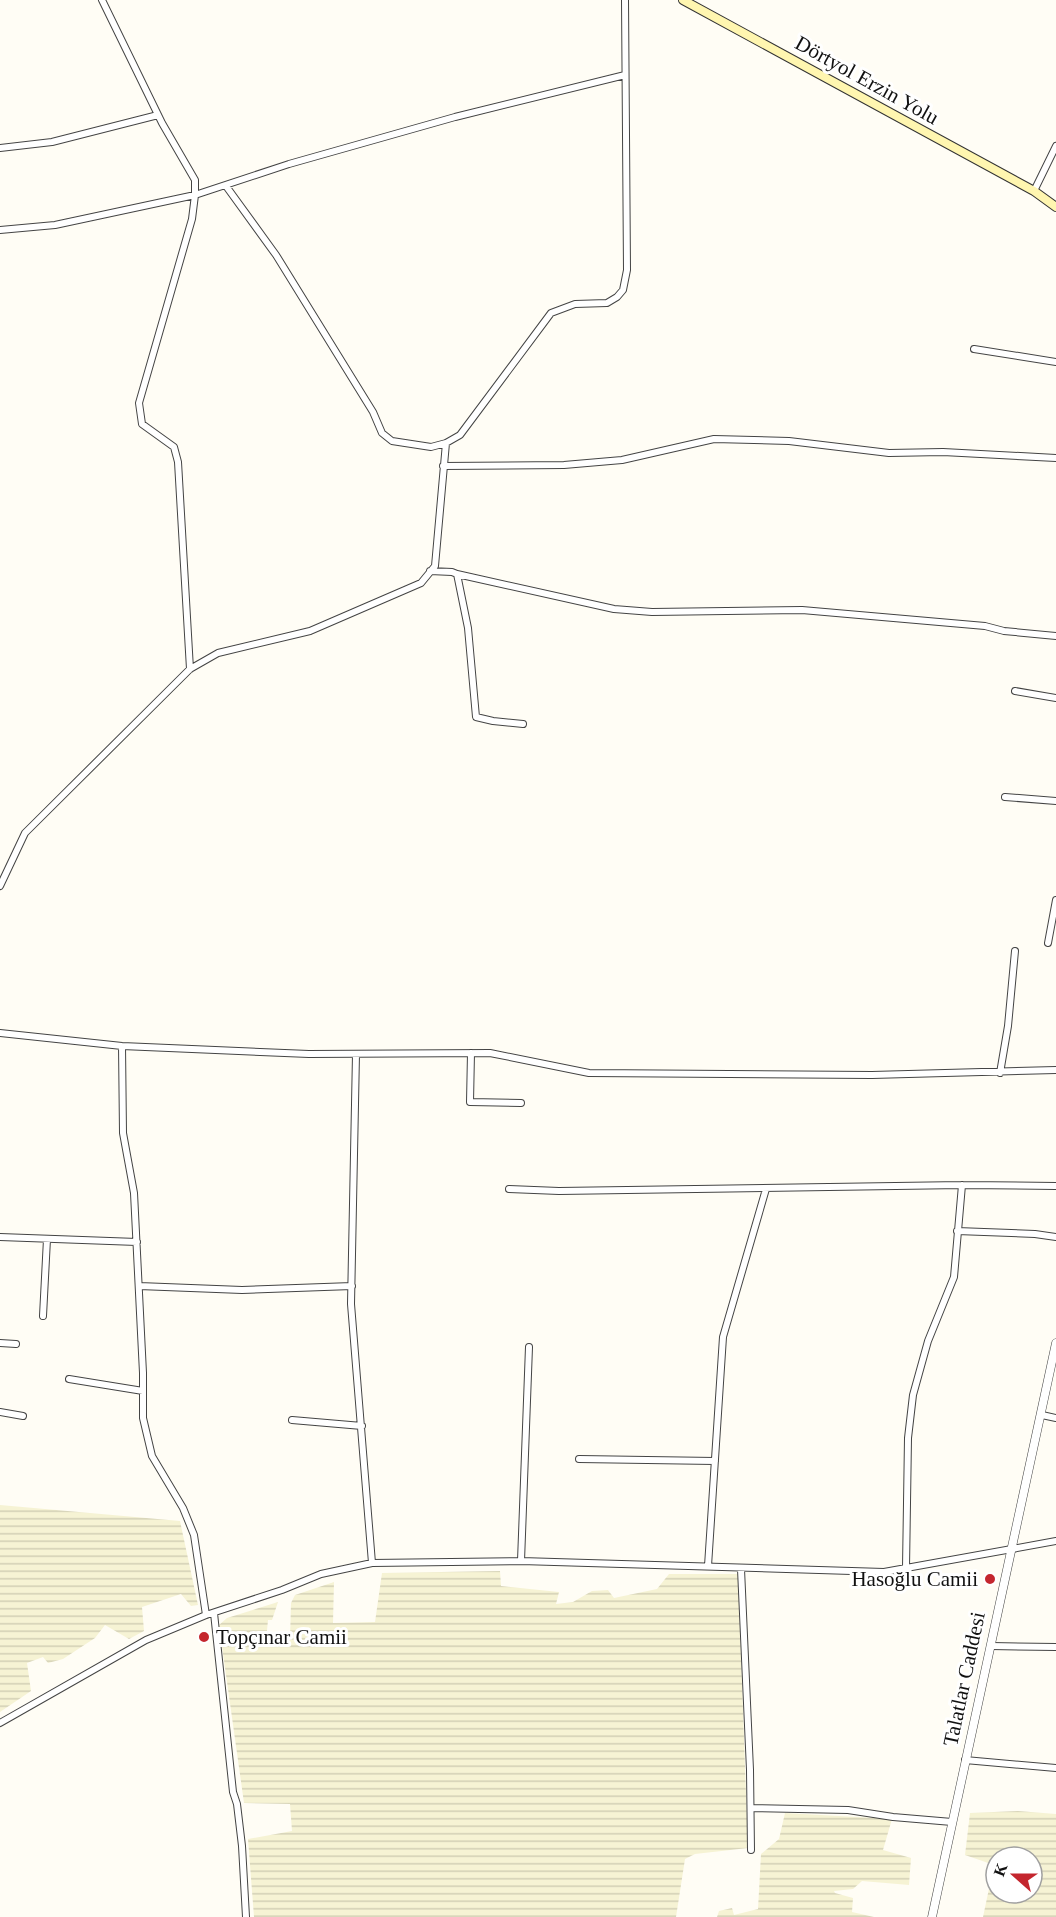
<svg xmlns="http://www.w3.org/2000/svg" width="1056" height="1917" font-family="Georgia,serif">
  <defs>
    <pattern id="farmland-rules" width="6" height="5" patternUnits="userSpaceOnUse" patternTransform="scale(1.5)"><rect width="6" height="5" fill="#f6f3d4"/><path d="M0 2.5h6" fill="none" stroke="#d2cfb5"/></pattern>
  </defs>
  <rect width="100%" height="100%" fill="#fffdf5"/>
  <path fill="url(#farmland-rules)" fill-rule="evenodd" d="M0 1505 180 1521 198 1605 191 1606 181 1594 142 1607 144 1631 129 1639 105 1625 95 1638 63 1659 48 1663 43 1657 27 1663 31 1691 0 1712Z
    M500 1571 501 1586 559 1592 556 1604 573 1602 592 1591 608 1590 614 1598 657 1589 669 1574H738L748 1848 695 1854 685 1859 676 1917H254L248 1839 292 1831 290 1804 244 1803 219 1625 227 1618 278 1602 272 1620H268L266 1641 290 1640 291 1603 295 1595 334 1582 333 1623 375 1622 382 1573Z
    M1018 1811 1056 1814V1917H983L994 1865 965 1855 970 1813ZM996 1857H1032V1893H996Z
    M785 1813 892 1819 883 1850 911 1858 909 1885 862 1881 853 1889 834 1891 835 1893 853 1898 852 1912 874 1917H717L719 1911 732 1908 734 1915 758 1909 761 1854 779 1839Z"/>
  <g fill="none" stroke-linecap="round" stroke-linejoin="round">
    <defs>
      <path id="minor" d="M102 0 162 123 195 180V195L192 219 139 403 142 424 174 447 178 462 190 669
        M0 148 52 142 158 115
        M226 186 276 255 373 412 382 433 392 441 431 447 446 443 460 435 551 313 575 304 607 303 617 297 623 290 627 270 625 0
        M1034 191 1056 146
        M0 230 55 225 195 195 289 164 455 117 625 75
        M974 349 1056 362
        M443 466 564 465 622 460 714 439 789 441 889 453 943 452 1056 458
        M430 571 452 572 457 574 468 628 476 717 493 721 523 724
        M457 574 614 609 652 612 802 610 985 626 1004 631 1056 636
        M1015 691 1056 698
        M1005 797 1056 801
        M0 886 25 833 190 669 218 653 310 631 421 583 435 566 446 443
        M1048 943 1056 900
        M0 1033 122 1046 309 1054 490 1053 589 1073 872 1075 1056 1070
        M122 1046 123 1133 134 1193 143 1373V1418L152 1456 183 1508 194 1535 206 1615
        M471 1053 470 1102 521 1103
        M356 1054 351 1304 372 1563
        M1000 1073 1008 1026 1015 951
        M509 1189 559 1191 962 1185 1056 1186
        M957 1231 1035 1234 1056 1237
        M0 1237 137 1242
        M139 1286 242 1290 352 1286
        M43 1316 47 1239
        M0 1343 16 1344
        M69 1379 143 1391
        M0 1412 23 1416
        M1042 1415 1056 1418
        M292 1420 362 1426
        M579 1459 715 1461
        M521 1561 529 1347
        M708 1566 723 1337 766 1189
        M906 1568 908 1438 913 1395 928 1341 954 1277 962 1185
        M741 1569 750 1770 751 1850
        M214 1613 233 1792 237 1804 242 1846 246 1917
        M991 1646 1056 1647
        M0 1723 146 1640 206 1615 282 1590 321 1574 372 1563 521 1561 884 1572 1056 1541
        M965 1760 1056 1768
        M751 1808 848 1810 893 1817 952 1822"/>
      <path id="tertiary" d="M932 1917 1056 1343"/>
      <path id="secondary" d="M683 0 1034 191 1056 207"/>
    </defs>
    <use href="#minor" stroke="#444" stroke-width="8"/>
    <use href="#tertiary" stroke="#444" stroke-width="9"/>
    <use href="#secondary" stroke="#333" stroke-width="10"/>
    <use href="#minor" stroke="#fff" stroke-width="6"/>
    <use href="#tertiary" stroke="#fff" stroke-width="8"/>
    <use href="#secondary" stroke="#fff6b0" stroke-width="8"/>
  </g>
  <g fill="#c4262e" stroke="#fff" stroke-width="2">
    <circle cx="990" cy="1579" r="6"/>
    <circle cx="204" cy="1637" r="6"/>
  </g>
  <g text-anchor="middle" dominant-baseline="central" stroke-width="6" stroke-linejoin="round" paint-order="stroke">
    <g font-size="21" fill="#111" stroke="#fff">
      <text transform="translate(867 80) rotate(29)">Dörtyol Erzin Yolu</text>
      <text transform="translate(964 1679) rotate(-78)">Talatlar Caddesi</text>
    </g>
    <g font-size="21" fill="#111" stroke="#fff" text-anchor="end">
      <text x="978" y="1579">Hasoğlu Camii</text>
      <text x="216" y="1637" text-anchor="start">Topçınar Camii</text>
    </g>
  </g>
  <g transform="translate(1014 1875) rotate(291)"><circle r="28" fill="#ffffff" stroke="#a0a0a0" stroke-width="1.5"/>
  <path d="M0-4.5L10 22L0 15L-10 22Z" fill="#c4262e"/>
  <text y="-9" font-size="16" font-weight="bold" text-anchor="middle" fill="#111111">K</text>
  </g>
</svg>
